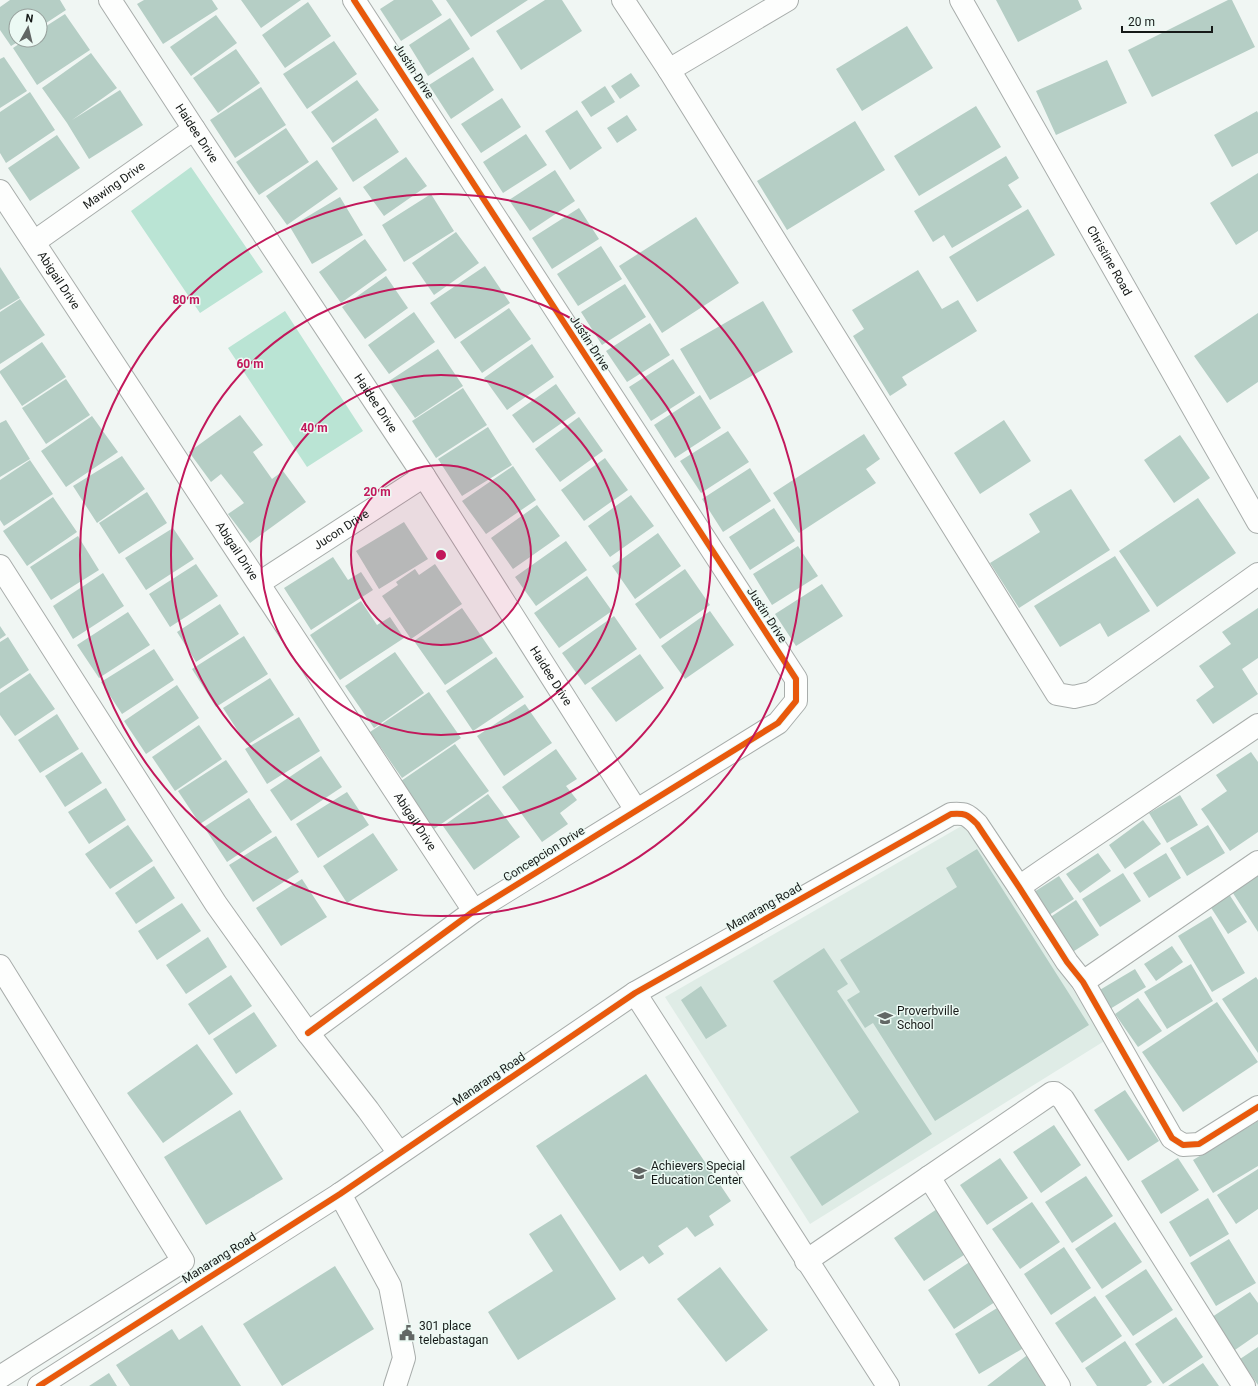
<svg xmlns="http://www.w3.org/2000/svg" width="1258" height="1386" font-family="Roboto,sans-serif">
  <rect width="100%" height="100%" fill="#f0f6f3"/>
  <path fill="#dfece6" d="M965 824 1106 1040 810 1224 665 997Z"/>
  <path fill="#bae4d4" d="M191 167 263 272 200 313 131 211Z
    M285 311 363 431 307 467 228 348Z"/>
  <path fill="#b5cec5" d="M10 0H60L66 10 40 27V16H16V40H21L11 46 0 30V7Z
    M144 0H212L218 9 163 44 137 4Z
    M241 0H301L261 28Z
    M394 0H432L442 15 401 41 380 9Z
    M446 0H528L471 37Z
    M545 0H562L582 31 521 70 496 31Z
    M996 0H1078L1082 9 1018 42Z
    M1228 0H1232L1255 47 1152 97 1128 50Z
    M308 2 331 36 285 68 262 35Z
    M65 14 90 50 37 85 13 48 25 40H40V30Z
    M216 15 237 43 191 76 170 47Z
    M450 18 470 49 428 76 409 45Z
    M907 26 933 68 862 111 836 69Z
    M334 41 357 74 307 109 283 74Z
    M236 49 260 83 218 113 193 78Z
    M91 53 117 88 72 120 120 90 143 125 89 159 67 123 42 88Z
    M4 57 27 91 0 108V59Z
    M473 57 494 90 451 119 429 85Z
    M1107 60 1127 103 1056 135 1036 91Z
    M631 73 640 86 620 99 611 86Z
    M357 80 379 110 333 143 311 112Z
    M605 86 615 102 591 117 581 102Z
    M261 87 286 125 235 158 210 120Z
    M30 92 55 130 6 163 0 153V112Z
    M502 98 521 127 481 153 461 124Z
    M976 106 1001 147 919 196 894 156Z
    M577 110 602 148 570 170 545 131Z
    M1257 111 1258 113V153L1232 167 1214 135Z
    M627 115 637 130 617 143 607 128Z
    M376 118 399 152 353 182 331 148Z
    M855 121 885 170 787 230 757 181Z
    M286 128 309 162 259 195 236 162Z
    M526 134 547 165 503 193 483 162Z
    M57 135 80 168 30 201 8 168Z
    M1006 156 1019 178 1008 185 1022 207 952 248 944 235 933 242 914 211Z
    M406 157 427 186 384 216 363 187Z
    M317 160 338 189 287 225 266 196Z
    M555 170 575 201 530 231 509 200Z
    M1258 173V231L1236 245 1210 203Z
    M431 194 454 231 404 262 382 225Z
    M340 197 363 235 312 264 290 227Z
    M579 208 599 239 552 269 532 238Z
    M1028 209 1055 255 977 302 949 257Z
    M696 217 739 283 662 333 619 266Z
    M456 232 479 263 434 295 412 263Z
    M365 239 387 270 341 303 319 272Z
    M601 246 622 279 578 306 557 274Z
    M485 266 510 303 455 339 430 303Z
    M0 267 20 298 0 310Z
    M918 270 942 309 958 300 977 331 902 377 907 385 890 396 853 336 864 329 852 310Z
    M386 276 408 308 365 339 342 307Z
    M625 284 646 317 602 345 581 312Z
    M20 299 45 335 0 364V312Z
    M763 301 793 352 710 400 680 349Z
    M509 308 531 339 482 373 460 342Z
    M414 312 435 342 389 374 368 345Z
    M1258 313V382L1227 403 1194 356Z
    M650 323 670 355 627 382 606 351Z
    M42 342 66 377 22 406 0 373V371Z
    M532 344 554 377 507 410 484 378Z
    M438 349 463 386 415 418 389 381Z
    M673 359 695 393 651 421 629 387Z
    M66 379 90 415 46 444 22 408Z
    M556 384 576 413 533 443 512 415Z
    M463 388 487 425 436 458 412 421Z
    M700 395 721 428 675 458 654 425Z
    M240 415 263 445 253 452 272 479 283 471 306 502 250 543 228 514 244 503 221 474 211 482 189 452Z
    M92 416 118 452 66 487 41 451Z
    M579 417 603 451 560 482 535 449Z
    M6 420 30 459 0 477V423Z
    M1004 420 1031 461 980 494 954 453Z
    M488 427 512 465 462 496 438 459Z
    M728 431 749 462 701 493 680 461Z
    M864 434 880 459 866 469 876 483 799 533 773 493Z
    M1180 435 1210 478 1174 503 1144 460Z
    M122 456 145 489 97 523 73 486Z
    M605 458 628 490 584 521 561 490Z
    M30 460 53 494 4 526 0 520V480Z
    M513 466 536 500 486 534 462 501Z
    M750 468 771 501 723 532 702 499Z
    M1071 489 1110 550 1019 608 990 563 1040 532 1029 514Z
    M147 492 167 523 119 554 99 523Z
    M631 495 654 526 610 557 588 526Z
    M53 497 77 532 27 566 3 531Z
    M1198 498 1236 553 1157 607 1119 551Z
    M537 505 560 536 513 569 491 538Z
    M774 508 795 541 750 570 729 537Z
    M404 522 428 559 379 589 356 551Z
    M173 528 194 559 146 590 125 558Z
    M658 533 681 566 635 599 612 566Z
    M78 536 99 570 51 600 30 567Z
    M566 541 587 570 536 606 515 577Z
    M798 546 818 576 772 605 753 574Z
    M1115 556 1150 611 1108 637 1100 623 1060 647 1034 606Z
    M333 557 348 580 361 572 373 590 311 630 284 588Z
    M196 564 218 596 170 627 149 594Z
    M435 564 462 604 411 639 382 596 398 585 396 582 415 569 419 575Z
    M685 569 710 605 660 639 635 604Z
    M103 573 124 606 73 639 53 606Z
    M587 576 612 611 559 648 534 613Z
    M822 584 843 616 796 646 775 614Z
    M361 601 377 625 390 617 404 638 340 680 310 635Z
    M220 604 239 634 196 662 177 632Z
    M462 608 493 653 445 685 414 641Z
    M1258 608V658L1242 669 1258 694 1213 724 1196 700 1214 687 1199 666 1231 644 1222 632Z
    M710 611 734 645 685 679 661 646Z
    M128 612 150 645 99 678 77 645Z
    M614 616 637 649 585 685 562 653Z
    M0 626 6 635 0 639Z
    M244 636 268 674 216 707 192 669Z
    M8 637 29 670 0 689V642Z
    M154 649 174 680 122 714 101 682Z
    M395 652 424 693 374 728 345 686Z
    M640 654 664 688 616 722 591 688Z
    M496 657 524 697 473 731 446 691Z
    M30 673 55 709 15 736 0 715V693Z
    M270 678 294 715 247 745 223 708Z
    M177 685 199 718 146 754 124 721Z
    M429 692 461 738 402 778 370 732Z
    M525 704 552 743 504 776 477 736Z
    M57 714 79 749 40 773 18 740Z
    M299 717 320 751 267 784 245 749Z
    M199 725 222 759 175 791 152 757Z
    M455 744 489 791 434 829 401 781Z
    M556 749 577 779 566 786 577 800 560 813 568 824 542 842 502 787Z
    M82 752 102 783 65 807 45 776Z
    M1251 752 1258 762V832L1230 851 1201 809 1227 791 1216 775Z
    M321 756 342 787 291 821 270 790Z
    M226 760 248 792 200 824 178 791Z
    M106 788 126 820 89 844 68 812Z
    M347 792 369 825 318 858 296 824Z
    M488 794 520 837 474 870 443 826Z
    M1180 795 1198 825 1167 843 1149 813Z
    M249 798 272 832 227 862 204 827Z
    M1143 820 1161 844 1125 869 1109 845Z
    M128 825 153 861 110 889 85 854Z
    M1208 825 1225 853 1187 876 1170 848Z
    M373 833 398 870 347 903 323 866Z
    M276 836 299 872 253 902 229 865Z
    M977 849 1089 1025 935 1121 873 1023 865 1028 847 1000 860 992 840 960 957 887 946 868Z
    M1098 853 1111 871 1080 893 1066 874Z
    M1166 853 1181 878 1149 898 1133 873Z
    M154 866 175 898 136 924 115 893Z
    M1258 869V932L1229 887Z
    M1123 873 1141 901 1100 927 1082 899Z
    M1059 876 1074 899 1049 915 1034 892Z
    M302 879 327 917 281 946 256 908Z
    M1227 891 1247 922 1228 934 1208 903Z
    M1076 900 1099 935 1071 953 1049 918Z
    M182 903 201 931 157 960 138 931Z
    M1211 916 1245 973 1212 992 1178 936Z
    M208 937 227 967 186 994 166 965Z
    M1172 946 1183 962 1156 981 1144 964Z
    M824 948 848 984 837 991 932 1134 822 1206 790 1157 859 1112 773 981Z
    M1191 964 1213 1001 1167 1029 1144 992Z
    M1135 969 1146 987 1110 1009 1098 991Z
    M231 975 252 1006 209 1035 188 1004Z
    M1256 977 1258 980V1053L1222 999Z
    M701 986 727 1026 706 1039 681 1000Z
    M1138 998 1162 1031 1138 1047 1115 1014Z
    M1217 1002 1258 1062 1183 1112 1142 1052Z
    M254 1012 277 1046 236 1074 213 1039Z
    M197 1044 233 1094 163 1143 127 1093Z
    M646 1074 731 1201 709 1216 714 1225 695 1237 687 1227 658 1246 664 1254 649 1264 643 1256 620 1271 536 1146Z
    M1125 1090 1159 1141 1128 1161 1094 1110Z
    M240 1110 283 1179 206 1225 164 1157Z
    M1258 1121V1166L1213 1193 1193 1160Z
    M1054 1125 1081 1165 1041 1193 1013 1152Z
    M1000 1158 1028 1198 987 1225 960 1185Z
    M1178 1158 1199 1190 1161 1214 1141 1181Z
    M1258 1169V1209L1236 1224 1217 1195Z
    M1086 1176 1113 1216 1072 1243 1045 1202Z
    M1208 1198 1229 1234 1190 1257 1169 1222Z
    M1032 1202 1060 1242 1020 1269 992 1229Z
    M937 1209 967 1253 924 1281 894 1238Z
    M561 1214 616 1299 518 1360 488 1312 553 1271 529 1234Z
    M1115 1222 1142 1262 1102 1289 1075 1249Z
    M1229 1239 1256 1283 1216 1306 1190 1263Z
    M1064 1247 1091 1288 1051 1315 1024 1274Z
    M971 1261 998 1300 954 1329 928 1290Z
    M335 1266 374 1329 282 1386 243 1324Z
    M720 1267 768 1330 726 1362 677 1299Z
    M1146 1269 1173 1310 1133 1336 1105 1296Z
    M1250 1292 1258 1303V1334L1232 1352 1209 1319Z
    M1095 1296 1122 1336 1082 1363 1055 1323Z
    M1002 1305 1027 1346 979 1374 955 1334Z
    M1176 1317 1203 1357 1163 1384 1135 1344Z
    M202 1325 241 1386H130L116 1365 172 1329 179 1340Z
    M1125 1341 1152 1382 1146 1386H1097L1085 1368Z
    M1258 1347V1385L1240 1359Z
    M1030 1353 1055 1386H987Z
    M1203 1363 1219 1386H1168Z
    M109 1373 117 1386H89Z"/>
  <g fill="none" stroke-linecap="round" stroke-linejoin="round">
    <defs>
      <g id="street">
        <path id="s1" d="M110 0 194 129 424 476 636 810"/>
        <path d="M623 0 669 70 1057 694 1074 697 1091 693 1258 574"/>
        <path id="s2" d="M961 0 1258 522"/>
        <path d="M669 70 787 0"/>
        <path id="s3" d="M0 191 474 911"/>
        <path id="s4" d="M34 242 194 129"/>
        <path d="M0 566 216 904 308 1033 368 1110 399 1153"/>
        <path id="s5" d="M259 583 424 476"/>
        <path d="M1019 887 1045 869 1258 725"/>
        <path d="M0 966 183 1261 0 1377"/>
        <path d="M1083 982 1258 862"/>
        <path d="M635 993 888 1386"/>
        <path d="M308 1033 474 911 778 723 796 701V679L354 0"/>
        <path d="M929 1177 1059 1386"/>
        <path d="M340 1194 390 1286 404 1358 395 1386"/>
        <path d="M806 1261 1052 1093H1055L1063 1099 1244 1386"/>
        <path d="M39 1386 340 1194 635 993 951 814C965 813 967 814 977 824L1019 887 1067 962 1083 982 1172 1138 1183 1145 1199 1144 1258 1107"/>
      </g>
    </defs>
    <use href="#street" stroke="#a8adab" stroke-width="24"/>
    <use href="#street" stroke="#fdfefd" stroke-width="22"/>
    <defs>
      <path id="cycleway" d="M308 1033 474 911 778 723 796 701V679L354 0
        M39 1386 340 1194 635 993 951 814C965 813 967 814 977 824L1019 887 1067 962 1083 982 1172 1138 1183 1145 1199 1144 1258 1107"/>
    </defs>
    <use href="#cycleway" stroke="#ecfaf4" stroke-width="8"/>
    <use href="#cycleway" stroke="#e8590c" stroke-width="6"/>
  </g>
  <circle cx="441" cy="555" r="90" fill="#c2185b" fill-opacity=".12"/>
  <g fill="none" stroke="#c2185b" stroke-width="2">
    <circle cx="441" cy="555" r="90"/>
    <circle cx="441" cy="555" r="180"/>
    <circle cx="441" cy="555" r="270"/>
    <circle cx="441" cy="555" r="361"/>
  </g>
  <defs>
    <symbol id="school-bare" viewBox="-9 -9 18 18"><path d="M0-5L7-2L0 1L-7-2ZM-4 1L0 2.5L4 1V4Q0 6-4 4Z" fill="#626765" stroke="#ecfaf4" stroke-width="2.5" paint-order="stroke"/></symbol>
    <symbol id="civic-bare" viewBox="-9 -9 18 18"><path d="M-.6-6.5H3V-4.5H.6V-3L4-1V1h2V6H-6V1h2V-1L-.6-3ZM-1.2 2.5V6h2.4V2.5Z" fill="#626765" stroke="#ecfaf4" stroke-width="2.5" paint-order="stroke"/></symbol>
  </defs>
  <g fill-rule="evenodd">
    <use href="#school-bare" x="874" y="1007" width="22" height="22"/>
    <use href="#school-bare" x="628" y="1162" width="22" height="22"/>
    <use href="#civic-bare" x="396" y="1322" width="22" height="22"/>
  </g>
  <g text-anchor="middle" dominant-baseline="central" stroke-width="3" stroke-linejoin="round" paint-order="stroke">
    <g font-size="12" fill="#161a18" stroke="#ecfaf4">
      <text transform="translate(414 71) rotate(57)">Justin Drive</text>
      <text stroke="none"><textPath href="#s1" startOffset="159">Haidee Drive</textPath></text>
      <text stroke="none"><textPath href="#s4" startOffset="98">Mawing Drive</textPath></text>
      <text stroke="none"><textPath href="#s2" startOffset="300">Christine Road</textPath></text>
      <text stroke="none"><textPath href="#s3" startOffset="107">Abigail Drive</textPath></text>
      <text transform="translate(590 343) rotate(57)">Justin Drive</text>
      <text stroke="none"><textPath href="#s1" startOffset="483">Haidee Drive</textPath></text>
      <text stroke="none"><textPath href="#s5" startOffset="98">Jucon Drive</textPath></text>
      <text stroke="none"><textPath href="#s3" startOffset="431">Abigail Drive</textPath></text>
      <text transform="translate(767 615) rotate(57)">Justin Drive</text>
      <text stroke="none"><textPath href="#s1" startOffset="807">Haidee Drive</textPath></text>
      <text stroke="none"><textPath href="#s3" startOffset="755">Abigail Drive</textPath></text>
      <text transform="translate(544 854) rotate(-32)">Concepcion Drive</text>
      <text transform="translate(764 907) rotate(-30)">Manarang Road</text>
      <text transform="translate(489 1079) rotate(-34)">Manarang Road</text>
      <text transform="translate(219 1258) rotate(-32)">Manarang Road</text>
    </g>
    <g font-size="12" fill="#161a18" stroke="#ecfaf4" text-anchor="start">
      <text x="897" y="1011">Proverbville<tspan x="897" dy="14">School</tspan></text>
      <text x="651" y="1166">Achievers Special<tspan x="651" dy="14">Education Center</tspan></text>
      <text x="419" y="1326">301 place<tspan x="419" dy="14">telebastagan</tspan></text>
    </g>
  </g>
  <circle cx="441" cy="555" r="6" fill="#c2185b" stroke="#ecfaf4" stroke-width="2"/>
  <g font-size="12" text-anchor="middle" font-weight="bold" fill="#c2185b" stroke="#ecfaf4" stroke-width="3" stroke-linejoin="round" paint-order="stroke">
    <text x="186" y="304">80 m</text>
    <text x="250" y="368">60 m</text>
    <text x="314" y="432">40 m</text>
    <text x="377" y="496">20 m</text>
  </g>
  <g transform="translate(28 28) rotate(8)"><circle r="19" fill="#ecfaf4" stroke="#96a09c"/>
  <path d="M0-3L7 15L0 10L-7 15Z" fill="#626765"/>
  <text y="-6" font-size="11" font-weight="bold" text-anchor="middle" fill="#161a18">N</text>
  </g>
  <path d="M1122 26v6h90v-6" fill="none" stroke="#161a18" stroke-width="2"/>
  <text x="1128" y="26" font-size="12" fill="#161a18" stroke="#ecfaf4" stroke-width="3" paint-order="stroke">20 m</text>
</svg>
